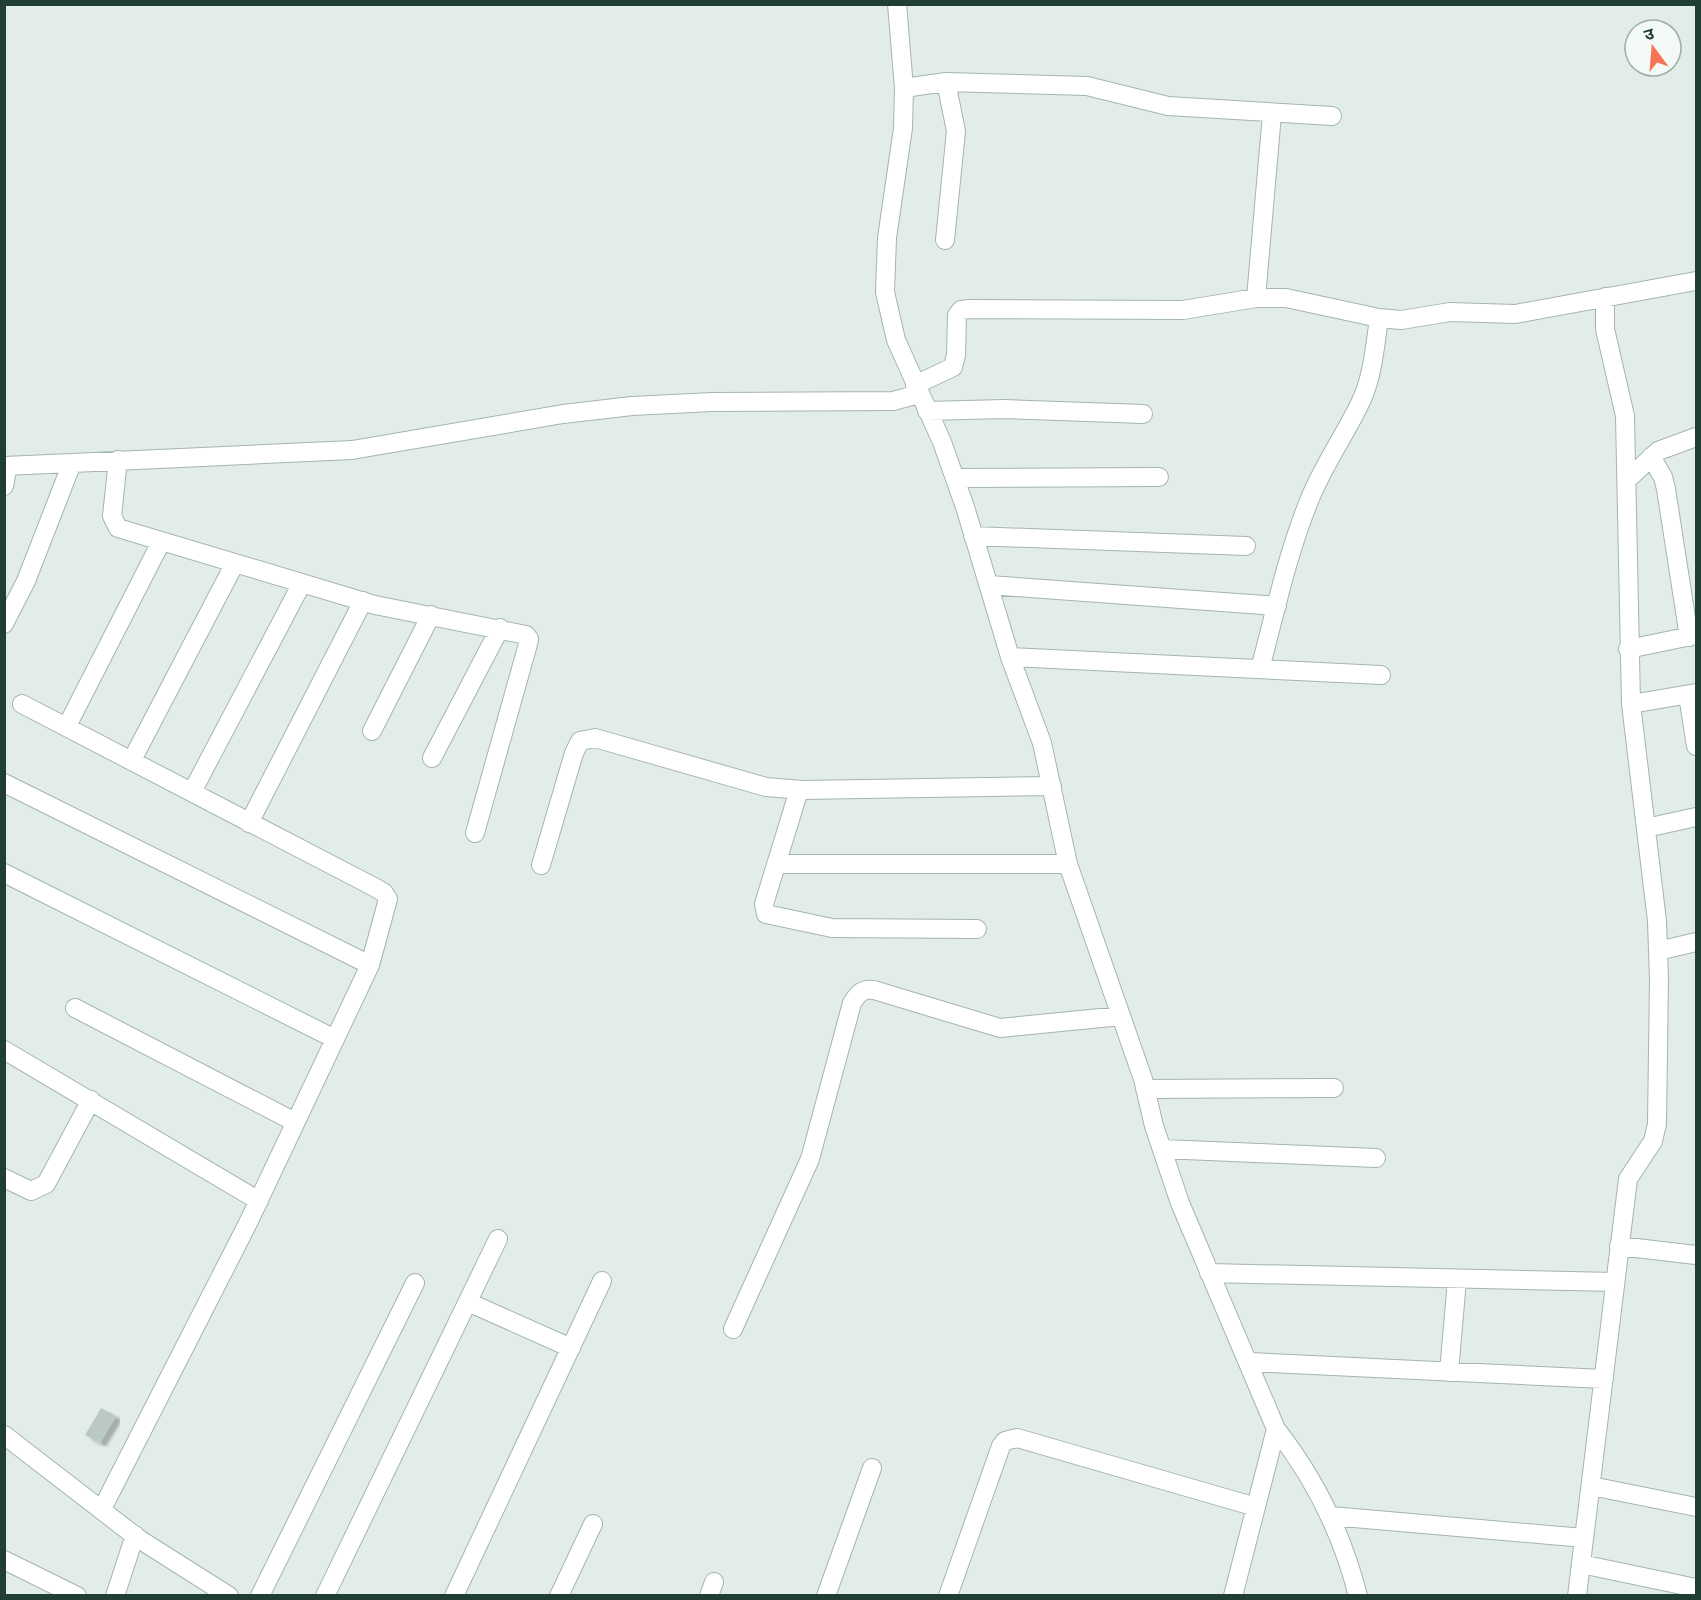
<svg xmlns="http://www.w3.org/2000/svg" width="1701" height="1600" font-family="Rubik,'Noto Sans Devanagari',sans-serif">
  <defs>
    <filter id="shadow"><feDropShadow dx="6" dy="4" stdDeviation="1.5" flood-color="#0004"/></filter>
  </defs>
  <rect width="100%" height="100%" fill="#e2ede7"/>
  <path fill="#bacac3" filter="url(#shadow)" d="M101 1408 116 1416 100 1443 85 1435Z"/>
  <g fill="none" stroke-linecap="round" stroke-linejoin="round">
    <defs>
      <path id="minor" d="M897 4 904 88 903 128 887 238 885 292 896 340 942 442 965 507 1010 657 1042 743 1068 864 1143 1079 1154 1126 1180 1203 1276 1429 1233 1596
        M904 88 946 82 1087 86 1168 106 1332 116
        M945 240 956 131 946 82
        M1256 298 1272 114
        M915 385 953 367 956 355 957 315 961 310 970 309 1183 310 1256 298H1286L1379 318 1401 320 1450 312 1515 314 1696 281
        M927 411 1004 409 1143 414
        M1651 457 1663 477 1666 489 1689 637
        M118 460 112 516 118 528 375 605 526 635 529 639 528 644 475 833
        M72 463 352 450 563 414 632 406 712 402 893 401 919 394
        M4 466 72 463 26 581 4 624
        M955 478 1159 477
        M1627 480 1658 451 1696 437
        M4 486 8 466
        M973 536 1246 546
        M989 585 1277 606
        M1628 649 1696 635
        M1010 657 1381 675
        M1260 669C1275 613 1287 555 1309 501 1323 465 1346 434 1362 399 1373 374 1375 346 1379 318
        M1688 695 1696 746
        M22 704 376 888 384 893 388 899 370 965 248 1223 102 1509
        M1631 704 1696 693
        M67 726 161 542
        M372 731 431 615
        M432 758 500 628
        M132 760 235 563
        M4 783 370 965
        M799 790 764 904 766 914 832 928 977 929
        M192 792 302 583
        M249 823 363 601
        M1646 828 1696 817
        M776 864H1068
        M541 865 574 753 580 741 595 738 766 787 803 790 1052 786
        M4 873 335 1039
        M1658 951 1696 942
        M75 1008 295 1122
        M4 1050 259 1201
        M1145 1089 1334 1088
        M1162 1149 1376 1158
        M4 1178 31 1191 46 1184 91 1100
        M1619 1246 1696 1255
        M1209 1273 1615 1282
        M468 1302 571 1348
        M733 1329 810 1159 852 1003C858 994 862 988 874 990L1000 1028 1121 1016
        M1249 1362 1604 1379
        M1449 1372 1457 1280
        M1276 1429C1316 1480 1342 1533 1358 1596
        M4 1435 139 1539 229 1596
        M1591 1486 1696 1507
        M1331 1516 1584 1538
        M4 1560 77 1596
        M1581 1564 1696 1588
        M115 1596 135 1535
        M260 1596 415 1283
        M325 1596 498 1239
        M454 1596 602 1281
        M559 1596 593 1524
        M709 1596 714 1582
        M826 1596 872 1468
        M948 1596 1001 1446 1005 1441 1017 1438 1256 1507
        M1577 1596 1628 1179 1653 1141 1657 1124 1659 979 1657 921 1631 704 1625 416 1605 329V297"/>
    </defs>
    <use href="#minor" stroke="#a4b5ae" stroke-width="20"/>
    <use href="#minor" stroke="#fff" stroke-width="18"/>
  </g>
  <rect width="1701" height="1600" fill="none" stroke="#213e34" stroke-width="12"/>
  <g transform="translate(1653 48) rotate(344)"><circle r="28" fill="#f3f9f5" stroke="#9faea8" stroke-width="1.5"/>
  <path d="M0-4.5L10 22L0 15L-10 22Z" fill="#f67356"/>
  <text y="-9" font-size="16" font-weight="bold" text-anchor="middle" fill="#213e34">उ</text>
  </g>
</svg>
